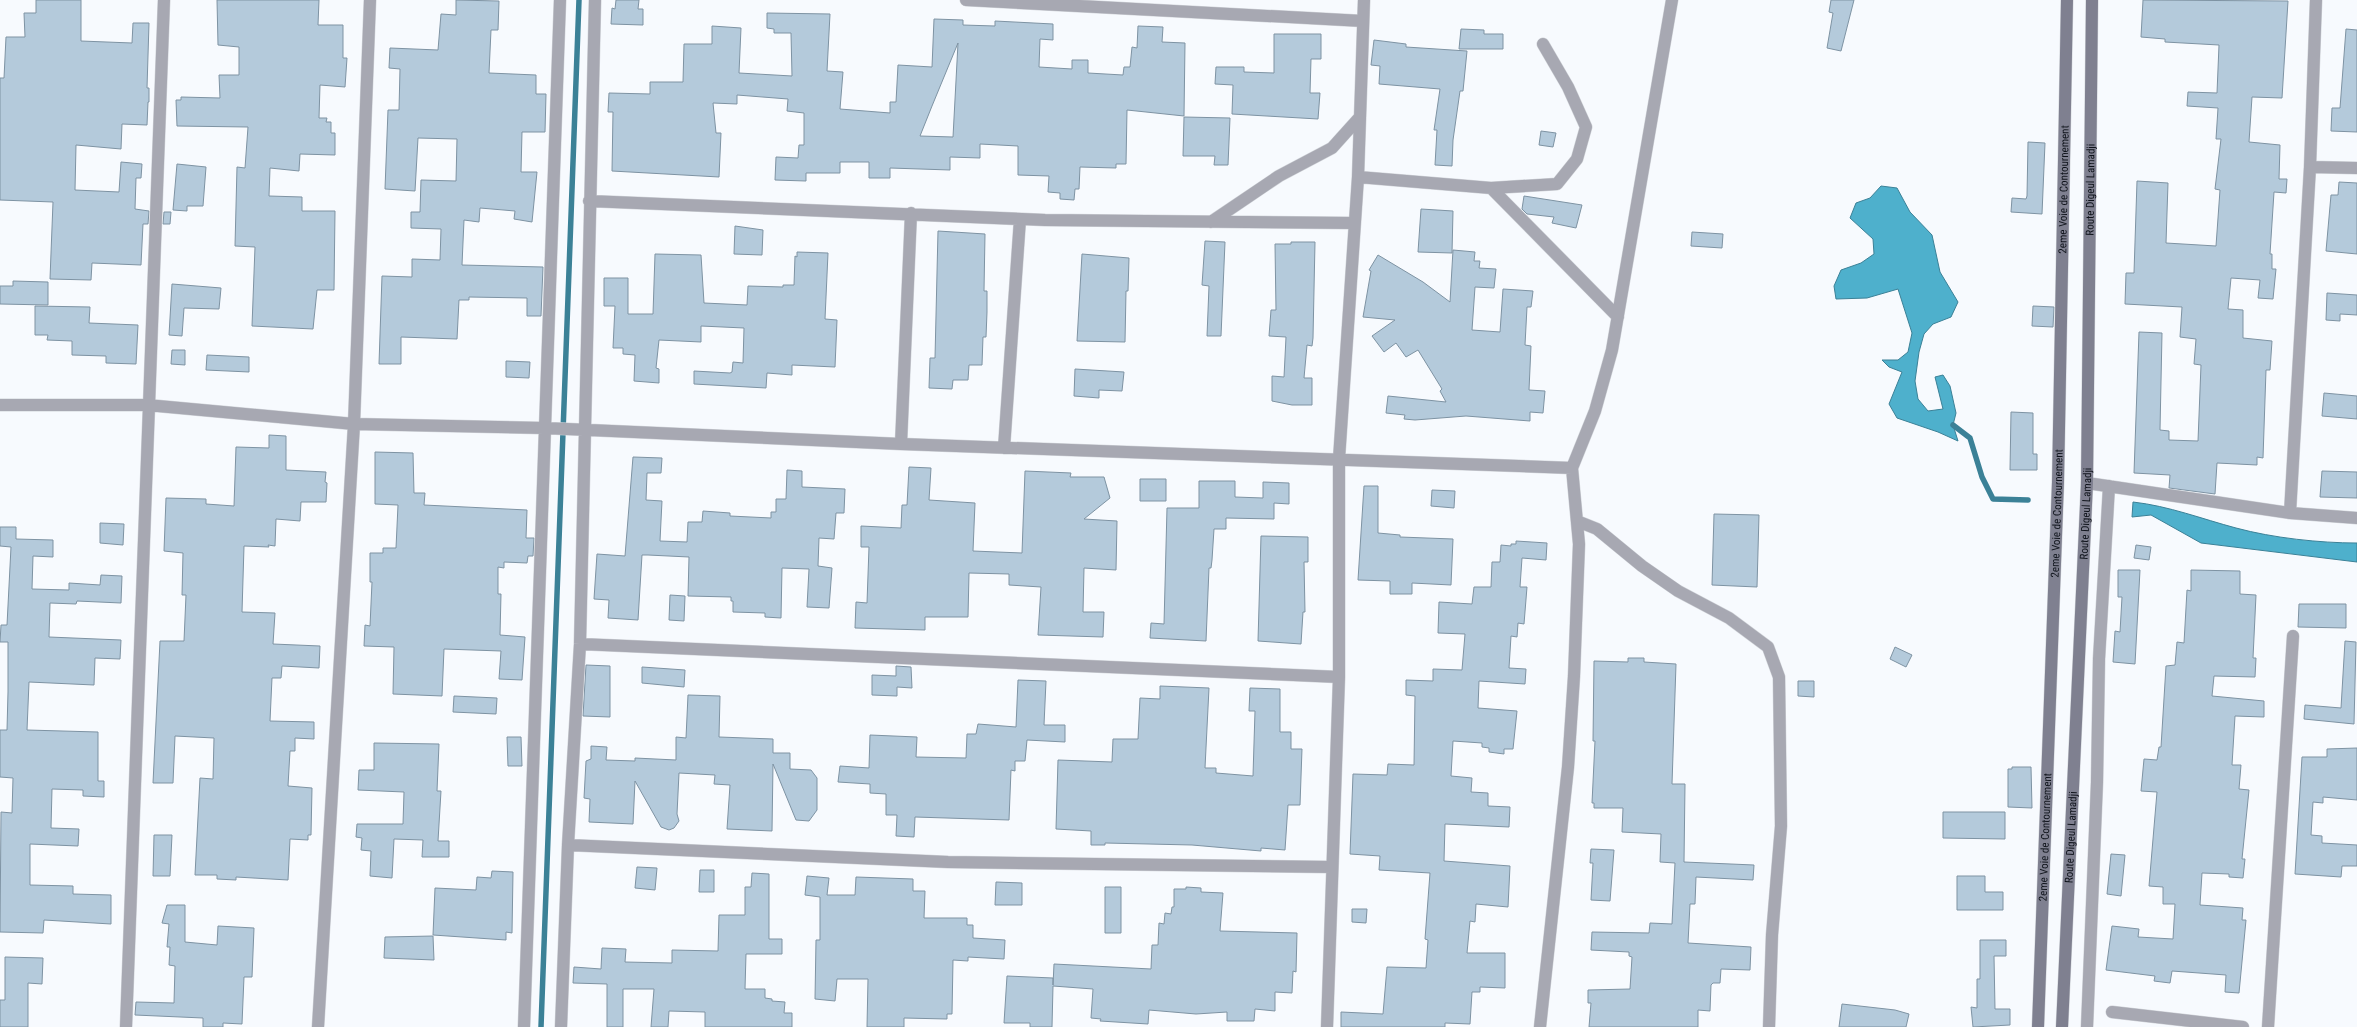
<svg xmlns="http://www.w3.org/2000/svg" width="2357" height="1027" font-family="'Roboto Condensed',sans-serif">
  <rect width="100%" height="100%" fill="#f7fafe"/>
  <path fill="#4eb0cc" stroke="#3b8197" d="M1881 186 1897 188 1910 212 1932 235 1940 272 1958 302 1951 317 1933 324 1924 334 1919 352 1915 381 1918 399 1928 411 1943 409 1935 377 1943 375 1950 386 1956 413 1953 425 1958 441 1938 432 1897 418 1889 404 1902 372 1889 367 1882 360H1898L1908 352 1912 333 1898 289 1867 298 1836 299 1834 286 1841 270 1861 263 1874 254 1873 239 1850 218 1856 203 1870 198Z
    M2133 502C2169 506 2202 519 2236 528 2273 538 2320 543 2357 543V562L2201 543 2151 515 2132 517Z"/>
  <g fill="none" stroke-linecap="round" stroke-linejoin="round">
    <path stroke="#3b8197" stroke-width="5.5" d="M1953 425 1970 438 1982 477 1993 499 2028 500
      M541 1027 579 0"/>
  </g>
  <path fill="#b4cadb" stroke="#7e93a3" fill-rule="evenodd" d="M36 0H81V41L132 43 133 23H149L147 88H149V102H148L147 125 122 124 121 149 76 145 75 190 119 192 121 162 142 164 141 178H136L135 209 149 211 148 224H143L141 265 92 263 91 280 50 279 53 202 0 200V78H4L6 37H25L24 13H36Z
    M217 0H319L318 25H343V58H347L345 87 320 85 319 118H327L326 122H331V133H335V155L300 154 299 171 270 168 269 196 302 197V211H335L334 290H317L313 329 252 326 255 247 235 246 237 167 245 168 248 127 177 126 176 100H181V97L220 98 219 75H239V47L218 45Z
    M456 0 499 1 498 30H491L489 73 536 75V94H546L545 132H522L521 172H537L532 222 514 219 515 211 480 208 479 222 464 220 462 265 543 267 541 316H527V298L469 297V300H459L457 339 401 337V364H379L382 276 412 277V259L440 260 441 229 411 228V212H420L421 180 456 181 457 139 418 138 415 191 385 189 388 110H399L400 69 389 68 390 48 438 50 441 14 456 15Z
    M616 0H639L638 9H643V25L611 24 612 8 615 9Z
    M1831 0H1854L1841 51 1827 48 1833 13 1829 12Z
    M2143 0 2288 1 2282 98 2252 97 2249 142 2280 145 2279 179H2287L2286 193 2274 192 2270 254H2272V269H2276L2273 299 2258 298 2260 280 2231 278 2228 309 2243 310V338L2272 341 2270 370H2266L2263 458 2257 457V465L2217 463 2215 494 2169 488 2170 475 2134 473 2139 332 2162 333 2160 430 2169 431V440L2198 441 2201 365 2194 364 2196 339 2180 337 2182 307 2125 304 2126 273H2134L2137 181 2168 183 2166 243 2216 246 2220 190 2215 189 2221 139H2216L2218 108 2187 106 2188 92 2217 93 2219 45 2165 42V39L2141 37Z
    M767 13 830 14 827 71 843 72 840 109 890 113V102H896L898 65 932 67 934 19 963 20V25L995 26V21L1053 24V40L1040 39 1039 67 1072 69V60H1088V73L1123 75 1124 67H1130L1132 47 1137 48 1138 26 1163 27 1162 42 1185 43 1184 116 1127 110 1126 164H1116V168L1080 167 1079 189H1075L1074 200 1060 199V193L1048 192 1049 176 1018 175V146L980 144V158L950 157V170L890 168V178H869V162H840V173H806V181L775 180 776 157 798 158 799 145H804V113L787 111 788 99 737 95V104L713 103 716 133H721L719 177 612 171 613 112H608L609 93 650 94V82H683L684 44H712V26L741 28 739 73 792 76 791 33H774V29L767 28ZM958 43 953 137 920 136 932 106Z
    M1461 29 1484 30V34H1503V49H1459Z
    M2346 29 2357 30V132L2331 131 2332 108H2340Z
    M1274 34H1321V59H1311L1310 93H1320L1318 119 1232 114 1233 85 1215 84 1216 67H1244V72L1274 73Z
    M1374 40 1406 44V47L1467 51 1463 91H1460L1453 140 1452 166 1435 165 1437 130H1434L1440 89 1379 84 1380 66 1371 65Z
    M1184 117 1230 118 1228 165H1214L1215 156H1183Z
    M1541 131 1556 133 1553 147 1539 145Z
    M2028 142 2045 143 2042 214 2011 212 2012 198 2026 199 2027 196Z
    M177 164 206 167 203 206H187V211L173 210Z
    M2339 182 2357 183V254L2326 251 2331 195H2338Z
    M1524 196 1582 205 1576 228 1552 223 1554 217 1527 214 1522 209Z
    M1421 209 1453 211 1452 253 1418 252Z
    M164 212H171L170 224H163Z
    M735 226 763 230 762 255 734 254Z
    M938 231 985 234 984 291H987V312L986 337H983L982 365H969L968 380H953L952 389 929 388 930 358H935Z
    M1692 232 1723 234 1722 248 1691 246Z
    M1205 241 1225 242 1221 336H1207L1209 286 1202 285Z
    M1291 242H1315L1313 338 1312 346 1307 345 1304 378H1312V405H1292L1272 401V376L1284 377 1286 337 1269 336 1271 310H1276L1275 244H1291Z
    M1453 250 1475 252 1474 261H1480L1479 268 1496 269 1494 288 1475 287 1472 330 1500 332 1503 289 1533 291 1531 307H1527L1525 345 1531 346 1529 390 1545 391 1543 413 1530 412V421L1466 416 1415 420 1404 419 1405 415 1386 413 1388 396 1446 402 1440 391 1442 389 1418 350 1406 357 1396 343 1384 352 1372 336 1395 320 1363 317 1371 271 1369 270 1378 255 1423 282 1450 302Z
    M797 252 828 253 825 319 837 320 835 367 792 365V375L767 373 766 388 694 384V371L730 373 732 372 733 362 743 363 744 328 701 326V342L659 340 656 368 659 369V383L634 381 635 355 623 354V348H613L615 306H604V278H628V314H653L655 254 701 255 704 303 747 305 748 286 783 287V285H794L795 256 797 257Z
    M1082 254 1129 258 1128 291H1126L1125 342 1077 341Z
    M13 281 48 282V305L0 304V286H13Z
    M172 284 221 288 219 309 184 308 182 336 169 335Z
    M2327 293 2357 295V315L2340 314V321L2326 320Z
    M35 306 90 307 89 323 138 325 136 364 106 363V356L72 355V341L47 340 48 335H35Z
    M2033 306 2054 307 2053 327 2032 326Z
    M172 350H185V365L171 364Z
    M207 355 249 357V372L206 370Z
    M506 361 530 362 529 378 506 377Z
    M1075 369 1124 372 1122 391 1099 390V398L1074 396Z
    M2324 393 2357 396V419L2322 416Z
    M2011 412 2033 413V454H2037V470H2010Z
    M269 435 286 436V470L326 472 325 482 327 483 326 502H301L300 521 276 519 275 546 268 545 269 547 244 546 242 612 275 613 273 644 320 646 319 668 282 666 281 678H272L270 721 314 722V739L295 738V751H290L288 786 312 788 311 835H308V840L290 839 288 880 236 877V880L217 879V875H195L200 778 213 779 214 738 175 736 173 783H153L160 641H184L186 595H182L183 553 164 551 166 498 206 499V504L234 506 236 447 269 448Z
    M375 452 413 453 414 493H425L424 505 527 510 526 538H534L533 556H528L527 563 504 562V568L498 567V594H501L500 635 525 637 522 680 499 679 501 651 444 649 442 696 393 694 394 647 364 646 365 625 370 626 372 582H370V553H383V548H396L398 505 375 504Z
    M633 457 662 458 661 473H647L646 500 662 501 660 541 687 542 688 522H702L703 511 730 513V516L771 518V512H776V499H786L787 470 802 471V487L845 489 844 513H836L834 539 819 538 818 566 832 568 829 608 807 607 809 569 782 568 781 618 765 617V613L733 612V601H731V597L688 596 689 557 648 555H642L638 620 608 618 609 600 594 599 597 554 625 556Z
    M909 467 931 468 929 500 975 503 973 551 1022 553 1025 471 1071 473 1070 477H1104L1110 498 1084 519 1117 521 1116 570 1084 568 1083 612H1104L1103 637 1038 635 1041 587 1009 585V574L969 573 968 617H925V630L855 628 856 602 867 603 869 547H861V526L901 528 902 505H907Z
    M2322 471 2357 472V498L2320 497Z
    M1140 479H1166V501H1140Z
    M1199 481H1235V497L1263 498V482L1289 483V504L1274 503V519L1226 518V529H1214L1212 560 1211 568H1209L1206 641 1150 638 1151 623 1164 624 1167 508H1199Z
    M1364 486H1378V533L1400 535V537L1453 539 1451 585 1412 583V594H1390V581L1358 580Z
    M1432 490 1455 491 1454 508 1431 506Z
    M1714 514 1759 515 1757 587 1712 585Z
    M100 523 124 524 123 545 100 543Z
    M0 527H16V539L53 540V557L33 556 32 589 69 590V583L100 585 101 575 122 576 121 603 77 601 76 604 50 603 49 637 121 640 120 659 95 658 94 685 29 682 27 730 98 732V781H104V797L83 796V790L52 789 51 828 79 829 78 846 30 844V885L73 886V894L111 895V924L44 920 43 933 0 932 1 812 12 813 13 778 0 777V730H7L8 692V642H0L1 625H7L11 547 0 546Z
    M1261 536 1308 537V562H1304L1305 612H1303L1301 644 1258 641Z
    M1516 541 1547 543 1546 560 1522 558 1520 587H1527L1524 624 1518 623 1517 637 1511 636 1509 668 1526 669 1525 684 1479 681 1478 708 1517 711 1513 749H1504V754L1489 752V748L1482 747V743L1453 741 1451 776 1472 778 1471 792 1488 793V806L1510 807 1509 827 1445 824 1444 861 1510 866 1508 907 1476 904 1475 922 1470 921 1467 953H1505V988L1480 987V992H1472L1470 1024 1445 1023V1027H1341V1012L1383 1014 1387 967 1426 968 1428 940 1425 939 1430 873 1379 870 1380 856 1350 854 1353 774 1387 775 1388 764 1414 765 1415 696 1406 695V680L1433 681V669L1462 670 1465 634 1438 633 1439 602 1472 604 1474 587H1491L1492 562H1500L1501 545 1511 546V544H1516Z
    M2136 545 2151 547 2149 560 2134 558Z
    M2118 570H2140L2135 664 2113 662 2115 631 2120 632 2122 597H2118Z
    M2191 570 2240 571V594L2256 595 2253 658H2256L2255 677 2214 676 2212 696 2264 701V717L2235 716 2232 765H2241L2239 789 2249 790 2242 859H2245L2243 878 2229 877V874L2202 873 2200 905 2243 908 2242 920H2246L2239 993 2225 992 2226 975 2172 971 2170 983 2154 981 2155 976 2106 970 2112 926 2139 929 2138 937 2173 939 2175 904H2163V887L2149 886 2157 792 2141 791 2144 759 2157 760 2159 747H2161L2166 666 2175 665 2177 642 2184 643 2187 590 2191 591Z
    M670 595 685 596 684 621 669 620Z
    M2299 604H2346V628L2298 627Z
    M2345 641 2356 642 2354 724 2304 719 2305 705 2341 708Z
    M1895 647 1912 655 1906 667 1890 659Z
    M1628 658H1644V662L1676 664 1672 784H1685L1684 862 1754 865 1753 880 1696 877 1695 904H1690L1688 943 1751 947 1750 970 1721 969 1720 983H1713L1711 985 1710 1011 1698 1010V1027H1589L1591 1003H1588V990L1630 989 1632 957 1629 956V952L1591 950 1592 932 1649 933 1650 923 1672 924 1675 863 1660 862 1661 834 1622 832 1623 808H1594V803H1592L1595 741H1593L1594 661 1628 662Z
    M586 665 610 666V717L583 716Z
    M896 666 911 667 912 688 897 687V696L872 695V675L896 676Z
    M642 667 685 670 684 687 642 683Z
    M1018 680 1046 681 1044 725H1065V742L1027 740 1025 761H1015V771L1011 770 1009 820 915 817 914 837 896 836 897 815H886V794L870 793V784L838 782 840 766 869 768 870 735 917 737 916 757 966 758 967 734H976L978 724 1016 727Z
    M1798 681H1814V697L1798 696Z
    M1160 686 1209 688 1205 768H1216V773L1253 776 1255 711H1249L1250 688 1280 689V732H1291V749H1302L1300 805H1288L1285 850 1261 848V851L1192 845 1105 843V845H1091V831L1056 829 1058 760 1112 762 1113 739H1138L1140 698 1160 699Z
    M688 695 720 696 719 737 773 739V753H790V769L811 770 817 778V810L809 821 796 820 773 764 772 831 727 829 730 785 714 784 715 775 679 773 677 814 679 821 674 828 669 830 661 827 635 781 633 824 589 822 590 799 584 798 586 761 591 759V746L607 747 606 760 635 761V758L676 760V737L686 738Z
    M454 696 497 698 496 714 453 712Z
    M507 737H521L522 766H508Z
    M374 743 439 744 437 791H441L438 841H449V857H422L423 840 394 839 392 878 370 876 371 851 361 850 362 838 356 837 357 824H403L404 792 358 790 359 770H374Z
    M2357 748V800L2323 797V803L2313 802 2311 835 2322 836V843L2357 845V866H2342L2341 877 2295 874 2302 757H2327V749Z
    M2012 767H2031L2032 808 2008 807V769H2012Z
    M1943 812H2005V839L1943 838Z
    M154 835H172L170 876H153Z
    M1591 849 1614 850 1610 901 1591 900 1593 863H1590Z
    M2111 854 2125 855 2121 896 2107 894Z
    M637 867 657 868 655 890 635 888Z
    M700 870H714V892H699Z
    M492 871 513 872 512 933 506 932V940L433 935 435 888 476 890 477 877 491 878Z
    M752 873 769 874V939H782V954H746L745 989H765V998L772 999V1001L785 1002 784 1013H792V1027H705V1012L669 1011 668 1027H651L654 989H623V1027H607V984L573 983 574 967 601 969 602 948 626 949 625 962 672 963V950L718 951 719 915H745V887H751Z
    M807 876 829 878 827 895H855L856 877 913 879V891H925L924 918H967V925H973V938L1005 940 1004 959 968 957V961L953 960 952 1014H947V1019L904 1018V1027H867L868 979H837L835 1001 815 999 816 940H820V897L805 895Z
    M1957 876H1985V892H2003V910H1957Z
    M996 882 1022 883V905H995Z
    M1105 887H1121V933H1105Z
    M1186 887 1201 888V892L1223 893 1220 931 1297 933 1296 972 1293 971 1292 993 1275 992V1011L1255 1009 1254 1021H1227V1012L1196 1014 1149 1010 1148 1024 1100 1021 1101 1019 1091 1018 1093 989 1053 986 1052 1027H1030V1023H1004L1007 976 1053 978V985L1054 964 1151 969 1152 945H1158L1159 923 1164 924 1165 913 1171 914 1172 907H1174V889H1186Z
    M167 905H185V942L217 945 218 926 254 928 252 977H244L242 1024 223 1023V1027H203V1018L135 1015 136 1002 174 1003 175 966 169 965 170 947H167L169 924 162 923Z
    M1352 909H1367L1366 923 1352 922Z
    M433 936 434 960 384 958 385 937Z
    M1980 940H2006V956H1994L1995 1009H2010V1025L1973 1027 1971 1007 1977 1008V979H1980Z
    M5 957 43 958 42 984 28 983V1027H0V1000H5Z
    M1842 1004 1895 1010 1909 1014 1906 1027H1839Z"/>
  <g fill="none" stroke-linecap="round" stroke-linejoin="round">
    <defs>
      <path id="minor" d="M966 0 1363 21
        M2310 167 2357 168
        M1358 177 1491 188 1618 317
        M1491 188 1557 184 1577 159 1586 127 1568 87 1543 44
        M589 201 1045 220 1354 223
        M1211 222 1279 176 1332 148 1359 118
        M0 405H147L354 424 544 428 901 444 1572 468
        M901 444 911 213
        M1004 448 1020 219
        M2087 483 2290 513 2357 518
        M2290 513 2310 167 2316 0
        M1577 521 1597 529 1642 566 1678 591 1729 618 1768 647 1779 677 1781 826 1772 935 1769 1027
        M580 644 1339 677
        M568 845 948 862 1332 867
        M2112 1012 2243 1027
        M126 1027 164 0
        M318 1027 354 424 370 0
        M524 1027 560 0
        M561 1027 568 845 580 644 595 0
        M1327 1027 1339 677V459L1358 177 1364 0
        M1540 1027 1568 767 1574 676 1579 544 1572 468 1595 411 1612 350 1672 0
        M2087 1027 2097 782 2099 659 2109 486
        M2268 1027 2293 636"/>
      <g id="secondary">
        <path id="s1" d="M2038 1027 2058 482 2067 0"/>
        <path id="s2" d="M2062 1027 2087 483 2092 0"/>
      </g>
    </defs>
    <use href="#minor" stroke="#d2d5da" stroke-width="13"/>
    <use href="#secondary" stroke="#d2d5da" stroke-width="13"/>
    <use href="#minor" stroke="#a7a8b2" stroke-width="12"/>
    <use href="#secondary" stroke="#7f8090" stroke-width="12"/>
  </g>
  <g text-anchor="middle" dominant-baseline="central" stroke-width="4" stroke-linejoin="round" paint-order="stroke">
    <g font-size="11" fill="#0e121a" stroke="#fff">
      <text stroke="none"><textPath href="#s1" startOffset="838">2eme Voie de Contournement</textPath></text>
      <text stroke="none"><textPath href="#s2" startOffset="838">Route Digeul Lamadji</textPath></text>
      <text stroke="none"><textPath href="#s1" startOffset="514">2eme Voie de Contournement</textPath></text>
      <text stroke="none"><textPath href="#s2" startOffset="514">Route Digeul Lamadji</textPath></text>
      <text stroke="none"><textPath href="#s1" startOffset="190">2eme Voie de Contournement</textPath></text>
      <text stroke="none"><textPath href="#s2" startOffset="190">Route Digeul Lamadji</textPath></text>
    </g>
  </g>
</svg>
